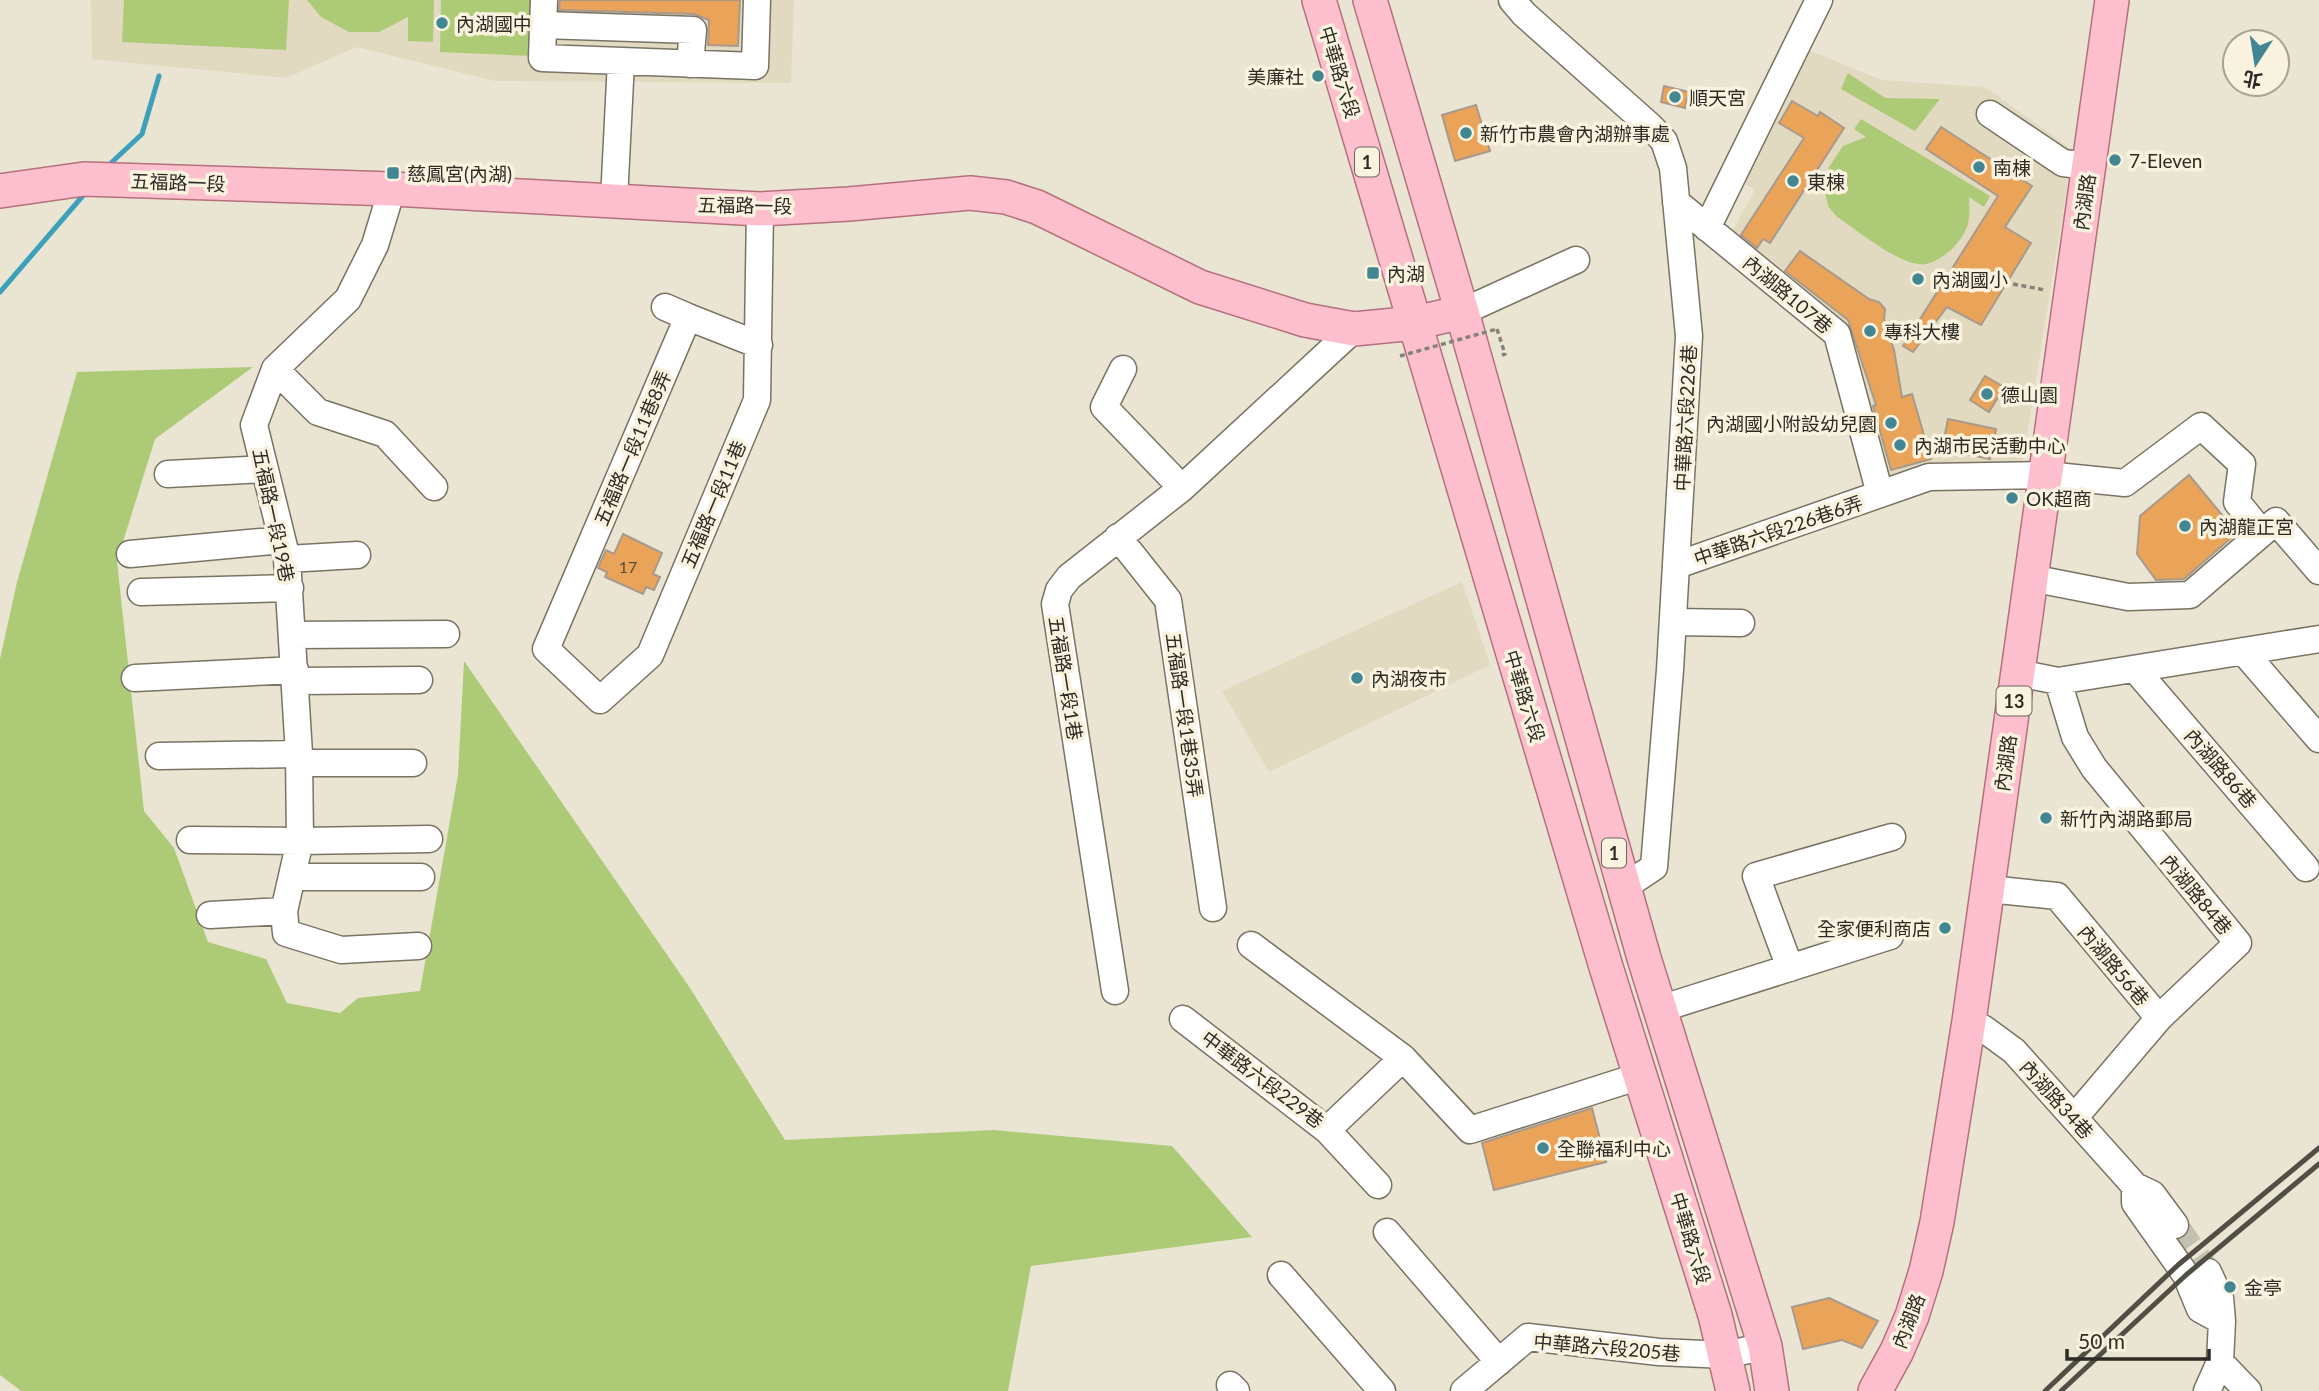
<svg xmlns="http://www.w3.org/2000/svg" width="2319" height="1391" font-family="Lato,'Noto Sans TC',sans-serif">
  <rect width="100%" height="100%" fill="#eae5d2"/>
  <path fill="#e1d9c0" d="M91 0H794L791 83 495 81 357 47 286 78 92 59Z
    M1808 50 1882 80 1985 87 2073 150 2022 466 1883 475 1837 322 1729 237 1755 190 1739 180Z
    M1462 582 1490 665 1269 772 1222 691Z"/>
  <path fill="#adcb76" d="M124 0H289L286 50 122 42Z
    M307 0H434L433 42 408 41V17L379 32H349L321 17Z
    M441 0H533L532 56 440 52Z
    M1848 73 1885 98 1940 99 1915 131 1841 89Z
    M1861 119 1990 196 1984 207 1969 197C1970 220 1970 229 1954 247 1947 254 1936 262 1926 264 1902 268 1857 230 1836 216L1828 206 1824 186 1829 167 1843 146 1866 137 1854 129Z
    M253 367 155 439 117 561 144 811 174 848 208 942 266 959 287 1003 340 1013 358 998 420 991 458 775 464 661 690 988 785 1140 994 1130 1172 1146 1252 1237 1031 1266 1008 1391H21L0 1375V659L17 582 77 372Z"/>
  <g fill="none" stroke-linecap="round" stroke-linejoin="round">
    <path stroke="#3da0ba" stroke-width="5" d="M111 163 142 134 159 76
      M0 292 87 191"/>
  </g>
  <path fill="#eaa45a" stroke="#a8998c" stroke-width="2" d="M560 0H740L738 46 708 45 709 20 694 14 559 10Z
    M1664 86 1689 92 1685 108 1661 102Z
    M1792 101 1818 116 1820 112 1844 128 1770 243 1763 239 1757 248 1741 235 1804 138 1779 123Z
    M1476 105 1490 151 1455 161 1442 115Z
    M1941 127 2032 186 2005 227 2031 243 1981 325 1947 307 1913 352 1903 346 1998 196 1926 149Z
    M1800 251 1869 299 1879 302 1885 309 1884 319 1894 350 1902 397 1912 394 1931 459 1891 470 1873 406 1876 405 1848 320 1785 271Z
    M1985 376 2004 387 1989 412 1970 400Z
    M1948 419 1996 429 1990 459 1942 449Z
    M2189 475 2237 533 2184 579 2156 580 2137 554 2140 516Z
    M623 534 662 553 653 574 660 577 654 590 646 587 643 594 605 577 607 572 598 568 606 550 614 554Z
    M1592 1108 1606 1162 1494 1190 1482 1143Z
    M1829 1298 1878 1321 1862 1348 1842 1340 1803 1349 1792 1307Z"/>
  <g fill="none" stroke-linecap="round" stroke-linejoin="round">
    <path stroke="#c4c0af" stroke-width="26" stroke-dasharray="26 13" stroke-linecap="butt" d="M2175 1225 2208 1272"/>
    <defs>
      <path id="minor" d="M544 0 542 58 755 66 757 0
        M1512 0 1524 14 1651 127 1664 141 1673 168 1689 336 1670 670 1654 867 1624 887
        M543 25 693 30 690 64
        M1990 114 2063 163 2089 166
        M392 189 375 245 348 299 275 369 254 425 287 559 299 754 300 841 429 839
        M614 200 621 61
        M1676 202 1837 334 1880 494
        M1707 228 1819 0
        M665 307 688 317
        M1462 312 1576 260
        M759 345 688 317 546 649 600 700 650 655 757 400 760 209
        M275 369 318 412 385 434 434 487
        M1123 369 1104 407 1182 488
        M168 474 264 469
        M1118 537 1168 600 1213 908
        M130 554 282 540
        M287 559 357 555
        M1677 565 1929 477 2046 475 2125 483 2201 426 2242 464 2237 502 2262 533
        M2031 578 2128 597 2190 595 2276 521 2319 571
        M141 592 290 588
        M1673 622 1741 623
        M293 635 446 634
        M2243 651 2319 739
        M2135 669 2306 868
        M2018 673 2058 681 2319 639
        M135 678 295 670
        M296 681 419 680
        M2058 681 2075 737 2094 768 2238 943 2159 1018
        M159 756 299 754
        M300 763H413
        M190 840 300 841 284 911 286 933 341 950 418 946
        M292 877H421
        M1988 889 2057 896 2159 1018 2074 1118
        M210 915 284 911
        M1251 945 1403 1058
        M1790 968 1756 876 1892 837
        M1115 991 1055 604 1059 590 1069 577 1182 488 1354 329
        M1660 1009 1890 936
        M1183 1019 1327 1130 1378 1185
        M1969 1021 1984 1029 2014 1051 2135 1186V1203L2186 1275 2200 1309 2222 1321 2220 1362 2207 1391
        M1327 1130 1403 1058 1470 1130 1640 1076
        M2135 1186 2152 1194 2175 1225
        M1387 1232 1499 1362
        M2208 1272 2220 1298 2222 1321
        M1281 1275 1382 1391
        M2220 1362 2248 1391
        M1230 1385 1236 1391
        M1464 1391 1528 1337 1659 1352 1726 1355 1765 1346"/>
      <path id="major" d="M1319 0 1606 967 1715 1315 1733 1391
        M1370 0 1462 312 1644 958 1765 1346 1772 1391
        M0 191 84 179 392 189 760 209 849 204 970 193 1006 197 1037 207 1200 287 1305 320 1354 329 1415 323 1462 312
        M1875 1391 1897 1351 1912 1316 1926 1271 1937 1222 1969 1021 2112 0"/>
    </defs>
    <use href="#minor" stroke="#797363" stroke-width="29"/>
    <use href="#major" stroke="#b4707d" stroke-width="36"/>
    <path stroke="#878477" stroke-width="3.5" stroke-dasharray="5 3.5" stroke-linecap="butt" d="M2013 284 2045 290
      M1497 329 1505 354 1502 355"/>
    <use href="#minor" stroke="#fff" stroke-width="26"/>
    <use href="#major" stroke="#fdbfce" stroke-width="33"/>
    <path stroke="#514e45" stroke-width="5" d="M2045 1391 2178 1265 2319 1148
      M2061 1391 2186 1275 2319 1164"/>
    <path stroke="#878477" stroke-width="3.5" stroke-dasharray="5 3.5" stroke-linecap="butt" d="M1400 356 1497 329"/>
  </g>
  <g fill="#418692" stroke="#f8f2df" stroke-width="2.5">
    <circle cx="442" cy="23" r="7"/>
    <circle cx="1318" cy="76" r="7"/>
    <circle cx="1675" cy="97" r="7"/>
    <circle cx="1466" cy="133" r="7"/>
    <circle cx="2115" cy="160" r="7"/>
    <circle cx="1979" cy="167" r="7"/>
    <rect x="386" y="166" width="14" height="14" rx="3.5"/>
    <circle cx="1793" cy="181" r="7"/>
    <rect x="1366" y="266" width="14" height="14" rx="3.5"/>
    <circle cx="1918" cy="279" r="7"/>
    <circle cx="1870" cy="331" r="7"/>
    <circle cx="1987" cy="394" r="7"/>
    <circle cx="1891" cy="423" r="7"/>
    <circle cx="1900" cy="445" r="7"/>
    <circle cx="2012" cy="498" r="7"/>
    <circle cx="2185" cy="526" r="7"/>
    <circle cx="1357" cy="678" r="7"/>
    <circle cx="2046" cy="818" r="7"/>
    <circle cx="1945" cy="928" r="7"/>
    <circle cx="1543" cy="1148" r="7"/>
    <circle cx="2230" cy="1287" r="7"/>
  </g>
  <g text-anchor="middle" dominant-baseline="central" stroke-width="7" stroke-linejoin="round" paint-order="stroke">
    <g font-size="16" fill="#5c4932">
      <text x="628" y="566">17</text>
    </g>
    <g fill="#f8f2df" stroke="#6a675c" stroke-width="2">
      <rect x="1355" y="147.5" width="24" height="29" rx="5"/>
      <rect x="1996.5" y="686.5" width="35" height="29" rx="5"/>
      <rect x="1602" y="838.5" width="24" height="29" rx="5"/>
    </g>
    <g font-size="18" font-weight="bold" fill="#2d2b24">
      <text x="1367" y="162">1</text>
      <text x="2014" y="701">13</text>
      <text x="1614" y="853">1</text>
    </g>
    <g font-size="19" fill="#2d2b24" stroke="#f8f2df" text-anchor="start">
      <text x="456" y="23">內湖國中</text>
      <text x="1304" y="76" text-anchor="end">美廉社</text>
      <text x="1689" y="97">順天宮</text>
      <text x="1480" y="133">新竹市農會內湖辦事處</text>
      <text x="2129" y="160">7-Eleven</text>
      <text x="1993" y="167">南棟</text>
      <text x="407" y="173">慈鳳宮(內湖)</text>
      <text x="1807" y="181">東棟</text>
      <text x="1387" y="273">內湖</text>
      <text x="1932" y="279">內湖國小</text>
      <text x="1884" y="331">專科大樓</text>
      <text x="2001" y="394">德山園</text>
      <text x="1877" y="423" text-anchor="end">內湖國小附設幼兒園</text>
      <text x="1914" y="445">內湖市民活動中心</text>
      <text x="2026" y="498">OK超商</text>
      <text x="2199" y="526">內湖龍正宮</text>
      <text x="1371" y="678">內湖夜市</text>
      <text x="2060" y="818">新竹內湖路郵局</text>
      <text x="1931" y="928" text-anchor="end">全家便利商店</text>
      <text x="1557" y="1148">全聯福利中心</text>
      <text x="2244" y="1287">金亭</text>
    </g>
    <g font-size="19" fill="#2d2b24" stroke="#f8f2df">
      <text transform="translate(1340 72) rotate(73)">中華路六段</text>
      <text transform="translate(178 182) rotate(2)">五福路一段</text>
      <text transform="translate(2084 202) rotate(-82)">內湖路</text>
      <text transform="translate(745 205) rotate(1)">五福路一段</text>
      <text transform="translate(1788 294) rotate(40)">內湖路107巷</text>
      <text transform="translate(1685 418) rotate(-87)">中華路六段226巷</text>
      <text transform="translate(632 448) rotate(-67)">五福路一段11巷8弄</text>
      <text transform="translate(713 504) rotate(-67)">五福路一段11巷</text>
      <text transform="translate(274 515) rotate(78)">五福路一段19巷</text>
      <text transform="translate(1778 530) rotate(-19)">中華路六段226巷6弄</text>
      <text transform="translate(1066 678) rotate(81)">五福路一段1巷</text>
      <text transform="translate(1525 696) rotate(73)">中華路六段</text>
      <text transform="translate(1185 715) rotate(82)">五福路一段1巷35弄</text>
      <text transform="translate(2005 763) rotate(-82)">內湖路</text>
      <text transform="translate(2221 768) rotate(49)">內湖路86巷</text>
      <text transform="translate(2197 894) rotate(50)">內湖路84巷</text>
      <text transform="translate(2114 965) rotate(50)">內湖路56巷</text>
      <text transform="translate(1263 1079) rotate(37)">中華路六段229巷</text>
      <text transform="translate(2057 1099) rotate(48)">內湖路34巷</text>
      <text transform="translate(1691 1238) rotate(73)">中華路六段</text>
      <text transform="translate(1908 1321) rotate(-69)">內湖路</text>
      <text transform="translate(1607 1347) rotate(5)">中華路六段205巷</text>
    </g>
  </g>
  <g transform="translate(2256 63) rotate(192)"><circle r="33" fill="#f8f2df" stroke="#a7a294" stroke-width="2"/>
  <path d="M0-5L12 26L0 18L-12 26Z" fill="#418692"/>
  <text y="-10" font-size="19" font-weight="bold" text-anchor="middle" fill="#2d2b24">北</text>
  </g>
  <path d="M2067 1349v10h142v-10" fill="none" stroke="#2d2b24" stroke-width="3.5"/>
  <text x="2078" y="1349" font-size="21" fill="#2d2b24" stroke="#f8f2df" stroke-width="5" paint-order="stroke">50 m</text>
</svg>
